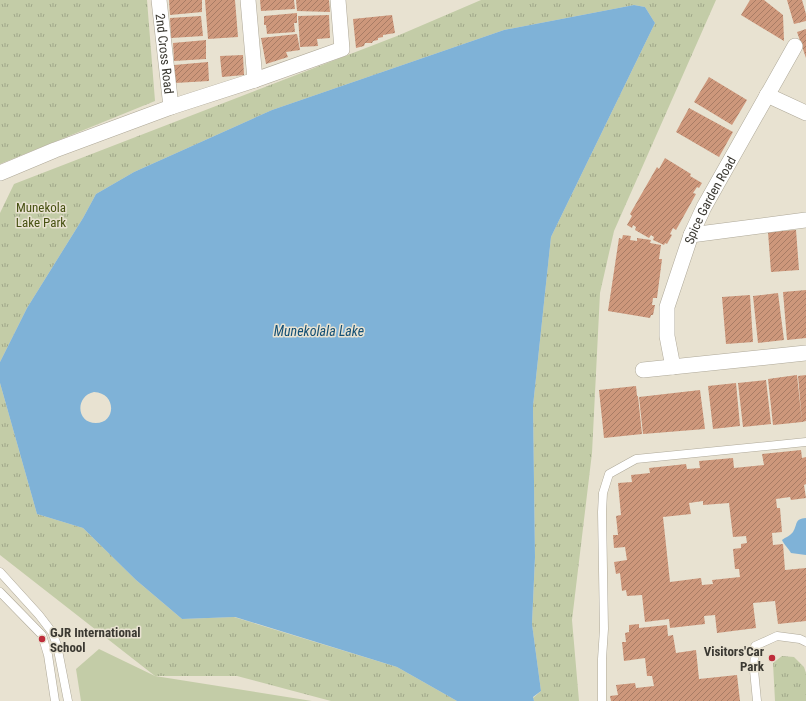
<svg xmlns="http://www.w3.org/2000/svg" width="806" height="701" font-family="'Roboto Condensed',sans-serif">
  <defs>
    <pattern id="park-tufts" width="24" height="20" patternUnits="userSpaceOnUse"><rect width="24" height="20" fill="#c3cca7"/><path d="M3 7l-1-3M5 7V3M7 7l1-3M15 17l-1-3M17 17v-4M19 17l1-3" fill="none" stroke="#a0a789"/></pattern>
    <pattern id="building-hatch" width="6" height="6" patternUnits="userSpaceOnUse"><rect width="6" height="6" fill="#cd977b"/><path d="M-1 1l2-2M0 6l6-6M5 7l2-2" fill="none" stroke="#a87c65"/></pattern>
  </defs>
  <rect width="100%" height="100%" fill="#e8e2d1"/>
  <path fill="url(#park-tufts)" d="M0 0H147L155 101 0 164Z
    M481 0H716L614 231 600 293 592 453 572 620 579 701H534L533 698 541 691 532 624 535 557 533 406 551 237 655 23 645 7 634 5 504 30 272 110 134 172 96 194 83 218 27 308 0 362V213L14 184 397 36Z
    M0 383 37 514 83 528 136 580 182 619 234 617 397 667 457 701H331L237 676H155L0 555Z
    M782 656 794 657 804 667 806 673V701H775L773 663Z"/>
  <path fill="#c3cca7" d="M99 649 155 676 312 701H81L76 669Z"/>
  <path fill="#7fb2d7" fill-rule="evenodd" d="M634 5 645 7 655 23 551 237 533 406 535 557 532 624 541 691 533 697 534 701H457L397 667 235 617 182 619 136 580 83 528 37 514 0 383V362L27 308 83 218 96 194 134 172 272 110 504 30ZM94 392C117 393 116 423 96 423 76 423 75 396 94 392Z
    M806 518V555L791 553C789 549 783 543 782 540 786 537 790 536 793 532 798 524 794 519 806 518Z"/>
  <path fill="url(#building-hatch)" fill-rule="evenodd" d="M169 0H202V12L170 15Z
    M205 0H235L238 37 208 39Z
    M260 0H294L295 9 261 11Z
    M296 0H329L330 12 297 11Z
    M750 0H764L783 15 784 41 741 15Z
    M787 0H802L806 14V21L794 24Z
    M297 13V23H294L295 32 267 34 266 25H264V16Z
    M329 15 330 38 317 39 318 46 300 47 298 16Z
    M392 15 395 33 383 35V37L378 38V40L373 41 372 43H365L364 46 356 48 353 19Z
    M201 16 203 36 171 38 170 18Z
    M806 29V58L797 32Z
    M297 34 300 50 286 52 288 57 266 64 261 38Z
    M206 40V59L174 61 173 43Z
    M243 55 244 75 222 77 220 56Z
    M208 62 209 81 175 83 174 65Z
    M709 77 747 100 732 125 694 102Z
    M689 108 733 132 719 157 676 132Z
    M665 158 691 174 690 176 702 183 699 188 697 187 693 193 696 194 676 230 673 228 670 234 672 235 667 244 665 243 664 245 653 240 654 237 651 235 649 238 635 230 636 227 633 225 632 228 627 225 632 216 630 214 657 167 659 169Z
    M796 230 799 270 771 272 768 232Z
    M623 235 631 236 630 240 637 241V238L651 240 650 243 661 245 659 259H662L657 298H653L652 305H655L653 315H651L650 318 608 311 619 238 622 239Z
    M806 290V338L787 340 783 292Z
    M778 293 784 340 758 343 753 296Z
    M750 295 753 342 726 344 722 297Z
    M797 375 802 422 773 425 768 379Z
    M806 375V421L802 422 798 376Z
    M766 380 771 424 743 427 738 383Z
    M736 383 740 426 713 429 708 386Z
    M636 386 637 396H638L642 434 604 438 599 390Z
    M700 390 705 429 643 434 639 397Z
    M801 450 802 458 806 457V484L804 485 806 498 791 500 790 497 776 499 777 508H780L782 532 772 533 773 545 783 544 785 570 806 568V621L778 624 775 601 753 603 756 628 717 633 715 615 704 616 705 624 670 628 669 619 645 622 642 595 627 596 626 590 622 591 620 573 616 574 614 562 627 560 625 547 614 548 613 535H618L616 516 621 515 618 483 632 482 631 475 650 473 649 468 686 464 687 469 700 468 699 461 733 458 734 468 764 465 762 454ZM703 501V505L729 503 733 537 746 536 747 543 741 544V548L733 549 735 569H739L740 577 712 580 713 584 702 585 701 578 670 582 663 517 691 514 689 503Z
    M639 624V628L667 625 668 636 673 635 676 653 696 650 699 679 737 675 740 701H611L610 696 618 695 616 685 635 683 636 688 654 686 652 676H647L645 658 624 661 622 642H626L625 633 629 632V625Z"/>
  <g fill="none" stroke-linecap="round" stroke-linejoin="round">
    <defs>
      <path id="service" d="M0 572 39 615 52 632 57 645 68 701
        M0 592 42 635 48 655 55 701
        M602 701V659L604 629 602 512 603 493 609 474 636 459 806 442
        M757 701 754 670 755 646 777 636 800 639 806 642"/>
      <g id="minor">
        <path id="s1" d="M159 0 171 107"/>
        <path d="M248 0 255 80"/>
        <path d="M767 95 806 113"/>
        <path d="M0 173 55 150 171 107 255 80 342 49 338 0"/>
        <path d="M691 235 806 220"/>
        <path id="s2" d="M673 367 667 336V307L691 235 704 207 795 46"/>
        <path d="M643 370 806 353"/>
      </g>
    </defs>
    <use href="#service" stroke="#aea898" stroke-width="9"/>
    <use href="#minor" stroke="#aea898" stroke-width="16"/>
    <use href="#service" stroke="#fff" stroke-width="8"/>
    <use href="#minor" stroke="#fff" stroke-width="15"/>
  </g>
  <g fill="#be2d3b" stroke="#e8e2d1" stroke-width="1.5">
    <circle cx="42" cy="639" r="4"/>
    <circle cx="772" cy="658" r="4"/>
  </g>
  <g text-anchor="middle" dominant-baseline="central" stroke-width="3" stroke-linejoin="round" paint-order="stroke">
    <g font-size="13" fill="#3b3932" stroke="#e8e2d1">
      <text stroke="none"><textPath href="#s1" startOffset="54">2nd Cross Road</textPath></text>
      <text stroke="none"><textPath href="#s2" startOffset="176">Spice Garden Road</textPath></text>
    </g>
    <g font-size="13" fill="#485213" stroke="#e8e2d1">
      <text x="41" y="207">Munekola<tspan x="41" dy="15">Lake Park</tspan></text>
    </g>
    <g font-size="13" font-weight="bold" fill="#3b3932" stroke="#e8e2d1" text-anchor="start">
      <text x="50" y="632">GJR International<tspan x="50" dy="15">School</tspan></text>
      <text x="764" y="651" text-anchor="end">Visitors'Car<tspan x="764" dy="15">Park</tspan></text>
    </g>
    <g font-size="14" font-style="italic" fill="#134f74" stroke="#e8e2d1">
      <text x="319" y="331">Munekolala Lake</text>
    </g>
  </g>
</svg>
